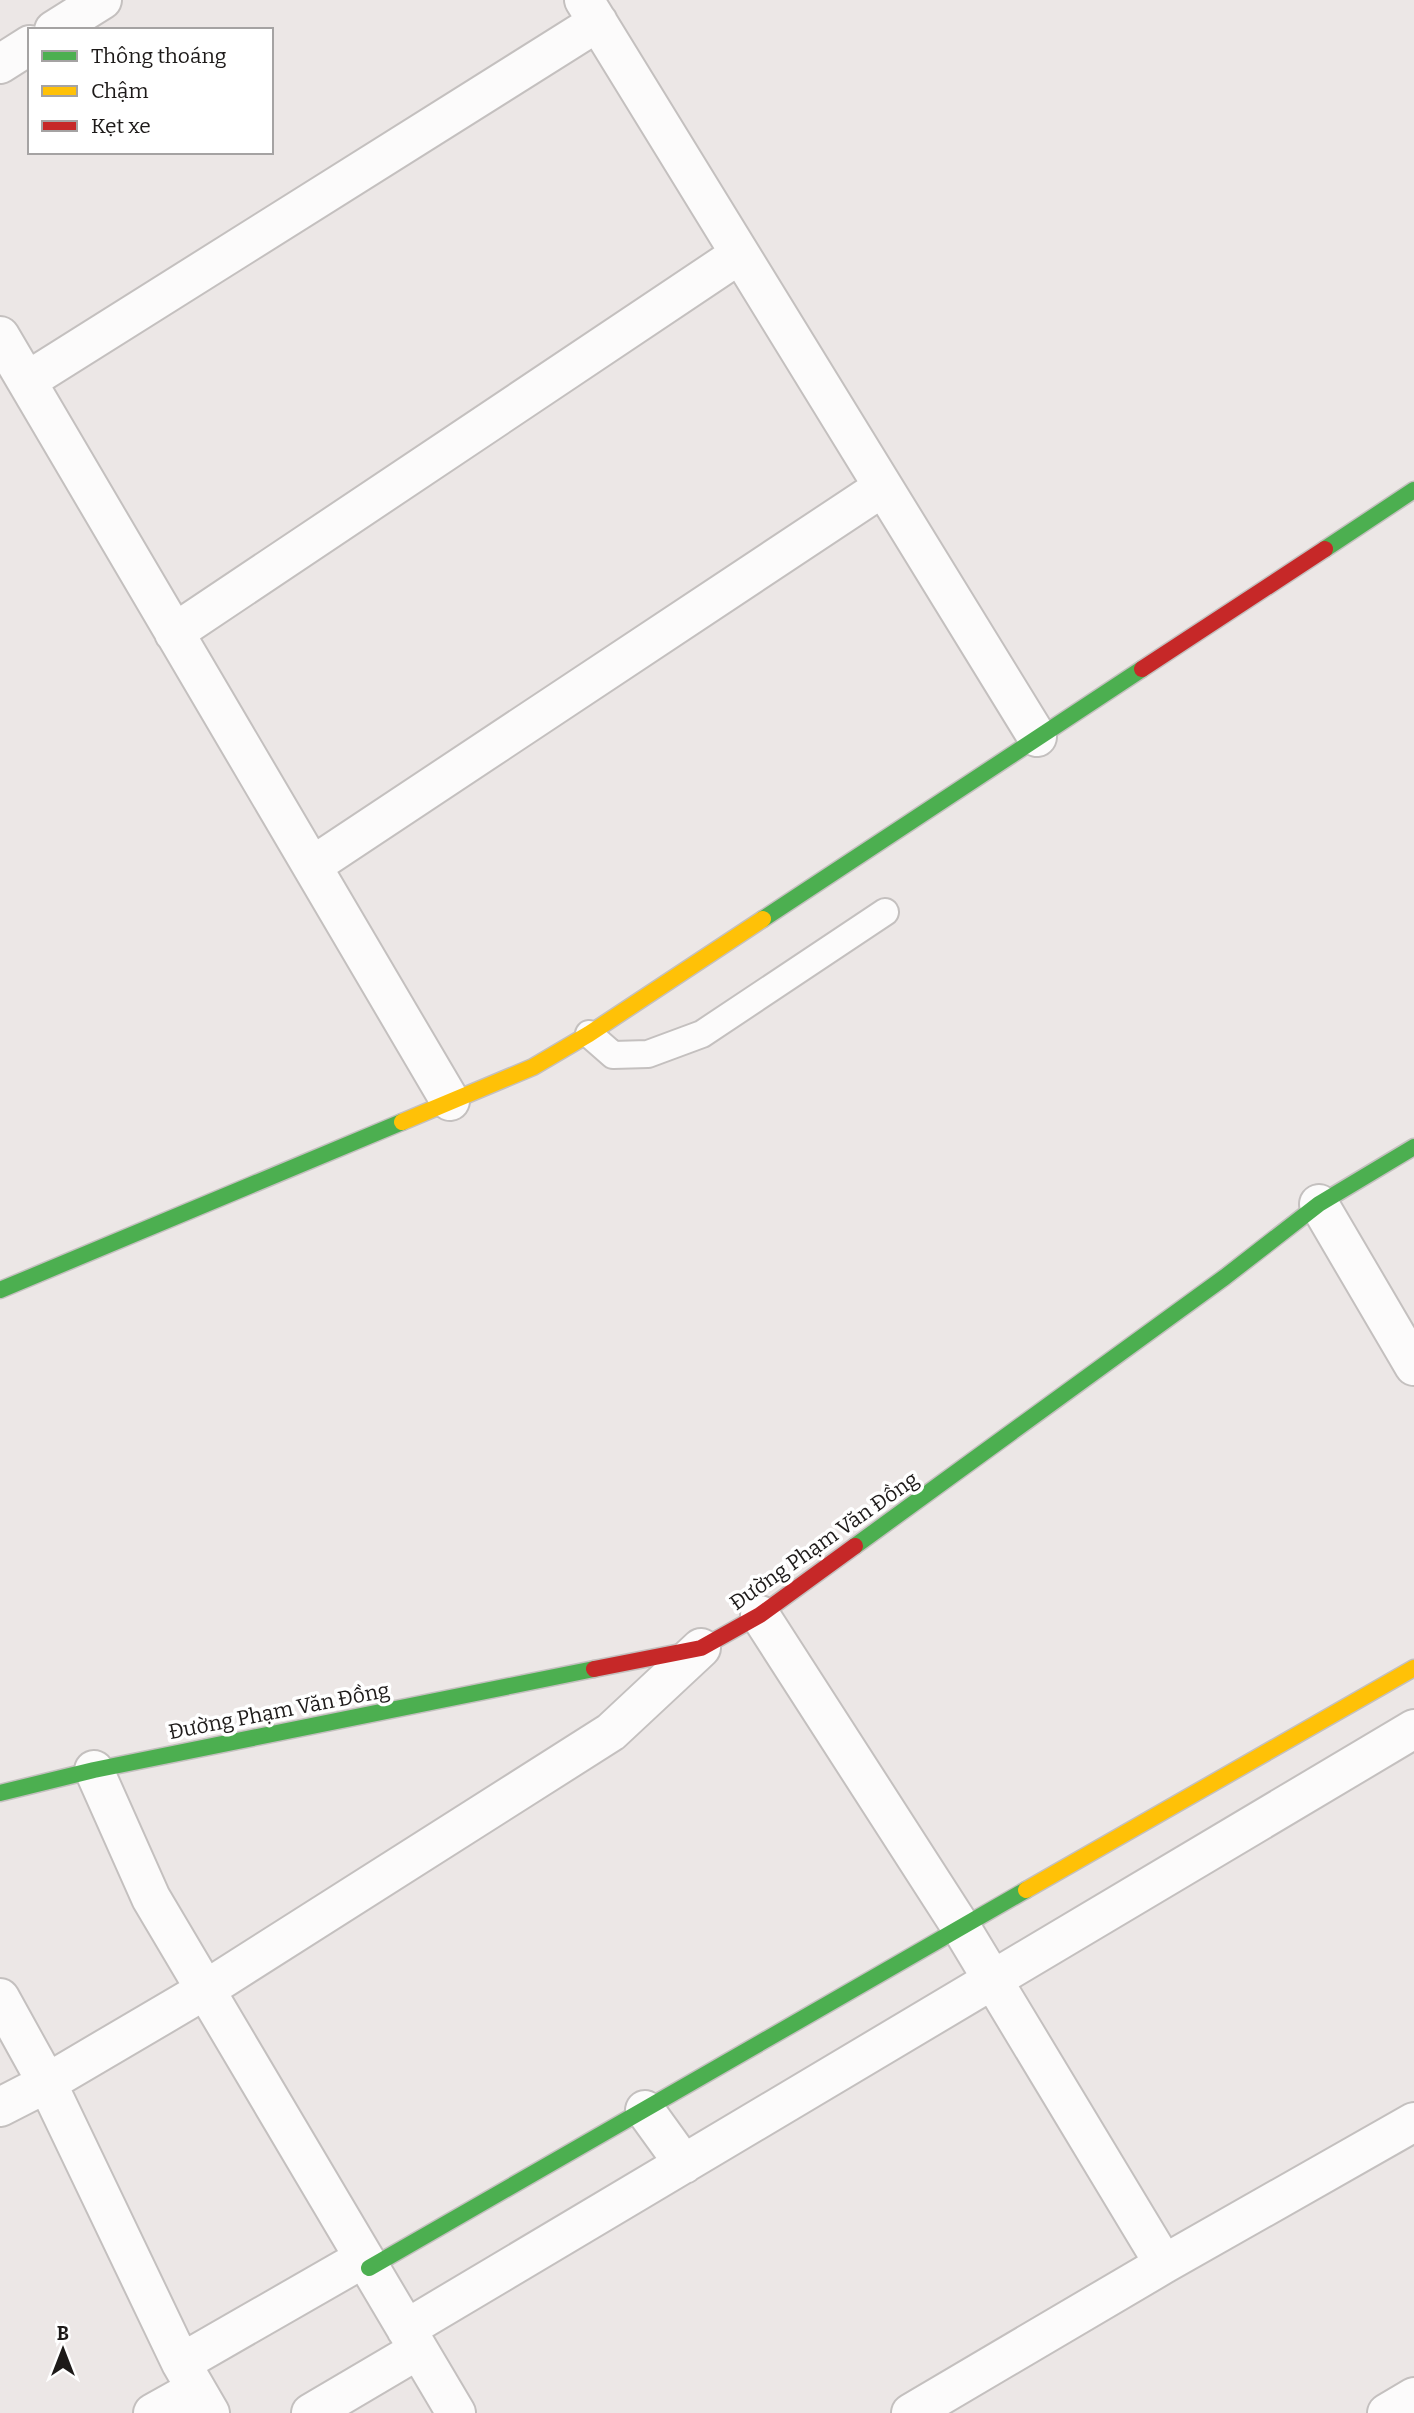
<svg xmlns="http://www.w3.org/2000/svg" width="1414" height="2413" font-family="Bitter,serif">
  <rect width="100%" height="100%" fill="#ece7e6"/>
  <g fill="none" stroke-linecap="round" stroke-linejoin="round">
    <defs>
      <path id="lane" d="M589 1034 613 1055 648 1054 702 1034 885 912"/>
      <path id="street" d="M584 0 1037 737
        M54 30 102 0
        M0 64 30 45
        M0 336 450 1101
        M27 381 598 22
        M174 633 740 254
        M312 866 883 487
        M1319 1204 1414 1366
        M760 1615 962 1929 1164 2264
        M94 1770 151 1898 456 2413
        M0 1998 47 2083 181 2363 210 2413
        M0 2107 47 2083 205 1990 611 1732 701 1648
        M645 2110 684 2164
        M406 2329 1414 1729
        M181 2363 364 2258
        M153 2413 196 2389
        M311 2413 418 2350
        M911 2413 1164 2264 1414 2122
        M1387 2413 1414 2397"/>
      <path id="fast" d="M1325 549 1414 490
        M763 919 1142 669
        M0 1290 402 1122
        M855 1546 1225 1277 1319 1204 1414 1147
        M0 1793 94 1770 594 1669
        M369 2268 1026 1890"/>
      <path id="slow" d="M402 1122 533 1067 589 1034 763 919
        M1026 1890 1414 1668"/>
      <path id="jam" d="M1142 669 1325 549
        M594 1669 701 1648 760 1615 855 1546"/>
    </defs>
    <use href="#lane" stroke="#c4c0bf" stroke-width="30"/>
    <use href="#street" stroke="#c4c0bf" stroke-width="42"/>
    <use href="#fast" stroke="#c4c0bf" stroke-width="19"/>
    <use href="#slow" stroke="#c4c0bf" stroke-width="19"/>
    <use href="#jam" stroke="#c4c0bf" stroke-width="19"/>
    <use href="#lane" stroke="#fcfbfb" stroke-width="26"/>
    <use href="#street" stroke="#fcfbfb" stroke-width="38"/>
    <use href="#fast" stroke="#4caf50" stroke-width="16"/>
    <use href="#slow" stroke="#ffc107" stroke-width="16"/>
    <use href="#jam" stroke="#c62828" stroke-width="16"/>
  </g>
  <g text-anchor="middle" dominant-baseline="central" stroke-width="7" stroke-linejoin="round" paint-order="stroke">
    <g font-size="21" fill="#1d1a19" stroke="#fff">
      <text transform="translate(824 1541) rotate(-35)">Đường Phạm Văn Đồng</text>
      <text transform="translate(279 1711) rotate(-11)">Đường Phạm Văn Đồng</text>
    </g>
  </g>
  <rect x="28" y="28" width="245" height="126" fill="#ffffff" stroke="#a5a3a3" stroke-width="2"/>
  <rect x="42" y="51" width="35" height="10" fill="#4caf50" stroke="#a5a3a3" stroke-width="2"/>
  <text x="91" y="63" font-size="21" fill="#1d1a19">Thông thoáng</text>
  <rect x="42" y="86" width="35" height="10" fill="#ffc107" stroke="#a5a3a3" stroke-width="2"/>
  <text x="91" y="98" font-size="21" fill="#1d1a19">Chậm</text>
  <rect x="42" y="121" width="35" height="10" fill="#c62828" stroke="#a5a3a3" stroke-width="2"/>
  <text x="91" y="133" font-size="21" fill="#1d1a19">Kẹt xe</text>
  <g transform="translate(63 2350)" stroke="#ffffff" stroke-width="5" paint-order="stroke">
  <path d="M0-5L12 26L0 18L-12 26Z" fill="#1d1a19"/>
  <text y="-10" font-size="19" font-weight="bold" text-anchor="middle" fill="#1d1a19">B</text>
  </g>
</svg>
